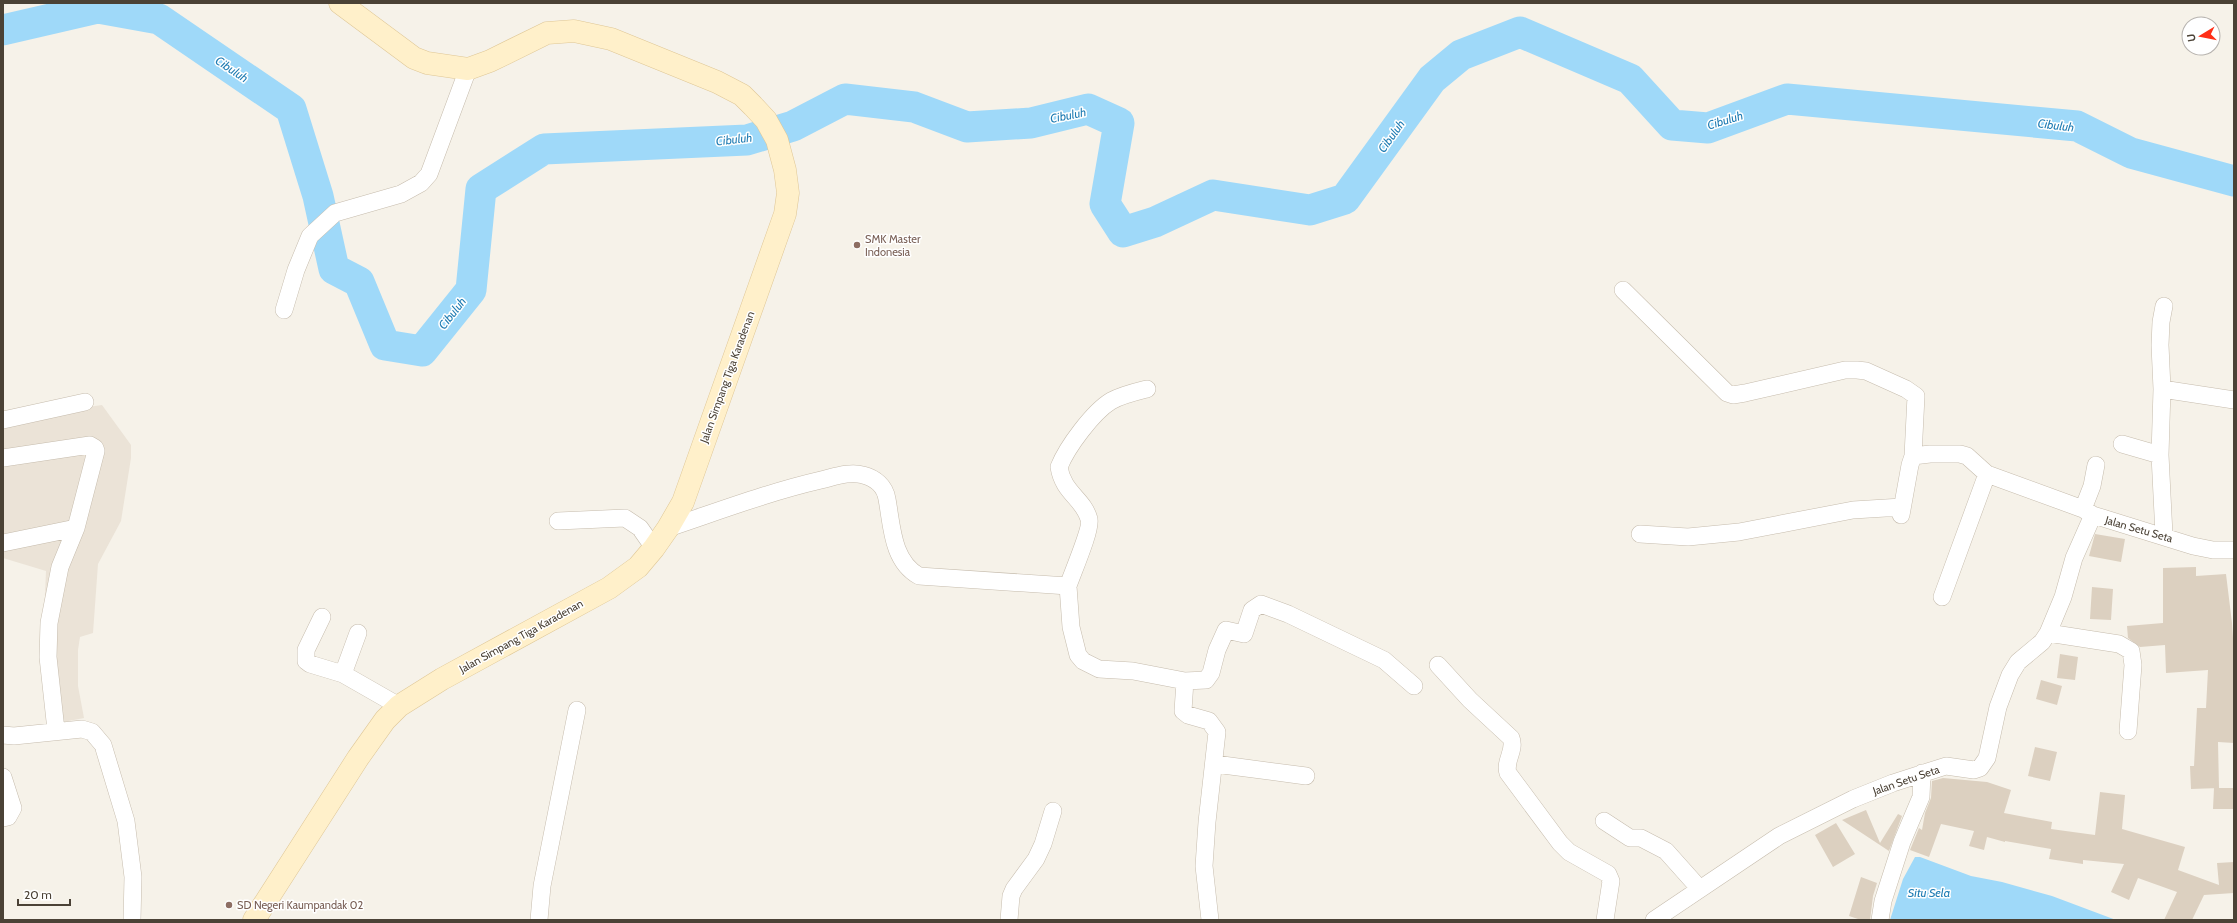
<svg xmlns="http://www.w3.org/2000/svg" width="2237" height="923" font-family="Cabin,sans-serif">
  <rect width="100%" height="100%" fill="#f6f2e9"/>
  <path fill="#ebe3d7" d="M102 405 131 445V458L121 521 98 564 93 633 80 637 78 650V686L84 718 48 725 44 618 46 571 3 558V419Z"/>
  <path fill="#9fd9f9" d="M1915 857H1920L1971 876 2002 882 2052 896 2116 920H1890L1903 879Z"/>
  <g fill="none" stroke-linecap="round" stroke-linejoin="round">
    <path stroke="#9fd9f9" stroke-width="31" d="M3 30 98 8 159 19 291 109 318 196 334 269 359 282 385 345 422 351 471 290 481 189 544 149 747 140 793 126 845 99 914 107 967 127 1031 123 1088 109 1119 123 1105 204 1123 232 1155 222 1213 195 1310 210 1345 199 1432 79 1461 55 1520 32 1630 79 1672 125 1708 128 1787 99 2077 126 2131 153 2234 181"/>
  </g>
  <path fill="#dcd0c0" d="M2095 534 2125 539 2121 562 2089 556Z
    M2196 567V576L2226 574 2232 623 2234 653V743L2218 742 2219 788 2191 789 2190 766H2194L2197 708H2206L2208 670 2166 673 2165 645 2140 647 2128 638 2127 626 2163 623V568Z
    M2092 587 2113 589 2111 620 2090 619Z
    M2060 654 2078 657 2075 680 2057 678Z
    M2041 680 2062 686 2057 705 2036 699Z
    M2035 747 2057 752 2050 781 2028 776Z
    M1943 778 1987 782 2011 790 2004 813 2052 822 2051 829 2095 835 2100 792 2125 795 2122 829 2185 847 2178 870 2219 885 2217 863 2234 862V893L2204 895 2192 920H2164L2177 892 2138 878 2129 900 2111 892 2124 864 2083 860V864L2049 859 2051 849 2005 841V842L1987 837 1984 850 1969 846 1974 831 1941 824 1929 857 1910 850 1919 828 1922 830 1925 813 1931 798 1932 781Z
    M2214 788H2234V809H2213Z
    M1866 810 1880 843 1898 814 1902 816 1889 851 1842 820Z
    M1836 823 1855 854 1833 867 1815 835Z
    M1861 877 1877 883 1873 896 1870 920H1861L1849 916Z"/>
  <g fill="none" stroke-linecap="round" stroke-linejoin="round">
    <defs>
      <path id="street" d="M1623 290 1727 393 1733 395 1745 393 1845 370H1857L1866 371 1906 389 1916 396 1913 456 1930 454H1960L1967 456 1987 474 2083 509 2093 515
        M284 310 296 270 310 236 335 213 401 194 421 183 429 174 468 69
        M2162 389 2234 400
        M3 420 85 402
        M2122 444 2160 455
        M3 458 90 445 95 448 96 451 76 528 60 567 49 623 48 657 56 730
        M2083 509 2092 486 2096 465
        M1901 515 1910 465 1913 456
        M558 521 625 518 640 528 654 548
        M668 528C719 511 769 492 821 480 834 477 850 471 863 475 875 478 885 486 887 499 892 526 892 561 919 576L1068 586 1071 627 1078 655 1083 661 1099 669 1133 671 1185 681 1183 711 1188 715 1209 721 1217 732 1207 822 1204 866 1210 920
        M1640 534 1688 537 1739 532 1853 510 1902 507
        M2164 535 2160 455 2162 389 2160 345 2161 322 2164 306
        M3 543 76 528
        M1068 586C1072 574 1092 528 1089 519 1083 498 1063 493 1059 467 1067 447 1093 412 1111 401 1122 395 1135 392 1147 389
        M1942 597 1987 474
        M322 617 306 650V661L310 664 343 674 399 706
        M2048 633 2119 644 2131 651 2133 665 2128 731
        M1438 665 1470 700 1511 738C1516 750 1504 761 1508 773L1560 843 1569 852 1608 874 1611 881 1605 920
        M343 674 358 633
        M1185 681 1206 680 1211 673 1217 650 1226 630 1244 634 1252 610 1261 604 1288 614 1384 660 1414 686
        M3 735 14 736 82 729 92 732 103 745 126 821 133 877 132 920
        M1215 764 1306 776
        M3 777 13 808 8 817 3 818
        M1604 821 1630 838H1641L1666 851 1699 888
        M539 920 542 886 577 710
        M1009 920 1011 896 1014 889 1036 859 1043 844 1053 811
        M1654 920 1779 836 1853 799 1893 783 1946 766 1974 770 1980 768 1987 758 1998 707 2010 675 2018 662 2042 642 2048 633 2063 597 2074 558 2093 515 2193 546 2213 550H2234
        M1880 920 1883 901 1902 842 1921 797 1922 773"/>
      <path id="secondary" d="M254 920 358 758 385 720 399 706 442 679 609 588 638 567 654 548 668 528 683 502 785 214 788 193 785 170 777 140 766 120 753 106 742 95 717 82 611 39 574 31 547 33 490 61 468 69 427 63 414 58 340 3"/>
    </defs>
    <use href="#street" stroke="#c6bcad" stroke-width="18"/>
    <use href="#secondary" stroke="#dfc796" stroke-width="23"/>
    <use href="#street" stroke="#fff" stroke-width="17"/>
    <use href="#secondary" stroke="#fff0ca" stroke-width="22"/>
  </g>
  <g fill="#8d6e63" stroke="#fff" stroke-width="1.5">
    <circle cx="857" cy="245" r="4"/>
    <circle cx="229" cy="905" r="4"/>
  </g>
  <g text-anchor="middle" dominant-baseline="central" stroke-width="3" stroke-linejoin="round" paint-order="stroke">
    <g font-size="11" fill="#785e54" stroke="#fff" text-anchor="start">
      <text x="865" y="239">SMK Master<tspan x="865" dy="13">Indonesia</tspan></text>
      <text x="237" y="905">SD Negeri Kaumpandak 02</text>
    </g>
    <g font-size="11" fill="#4b4236" stroke="#fff">
      <text transform="translate(727 377) rotate(-70)">Jalan Simpang Tiga Karadenan</text>
      <text transform="translate(2139 529) rotate(16)">Jalan Setu Seta</text>
      <text transform="translate(521 636) rotate(-29)">Jalan Simpang Tiga Karadenan</text>
      <text transform="translate(1906 780) rotate(-19)">Jalan Setu Seta</text>
    </g>
    <g font-size="12" font-style="italic" fill="#1f7cb3" stroke="#fff">
      <text transform="translate(232 69) rotate(34)">Cibuluh</text>
      <text transform="translate(1068 115) rotate(-11)">Cibuluh</text>
      <text transform="translate(1725 120) rotate(-17)">Cibuluh</text>
      <text transform="translate(2056 125) rotate(7)">Cibuluh</text>
      <text transform="translate(1391 136) rotate(-54)">Cibuluh</text>
      <text transform="translate(734 139) rotate(-6)">Cibuluh</text>
      <text transform="translate(452 313) rotate(-52)">Cibuluh</text>
      <text x="1929" y="892">Situ Sela</text>
    </g>
  </g>
  <rect width="2237" height="923" fill="none" stroke="#4b4236" stroke-width="8"/>
  <g transform="translate(2201 36) rotate(260)"><circle r="19" fill="#ffffff" stroke="#b7b3af"/>
  <path d="M0-3L7 15L0 10L-7 15Z" fill="#ff2f17"/>
  <text y="-6" font-size="11" font-weight="bold" text-anchor="middle" fill="#4b4236">U</text>
  </g>
  <path d="M18 899v6h52v-6" fill="none" stroke="#4b4236" stroke-width="2"/>
  <text x="24" y="899" font-size="12" fill="#4b4236" stroke="#ffffff" stroke-width="3" paint-order="stroke">20 m</text>
</svg>
